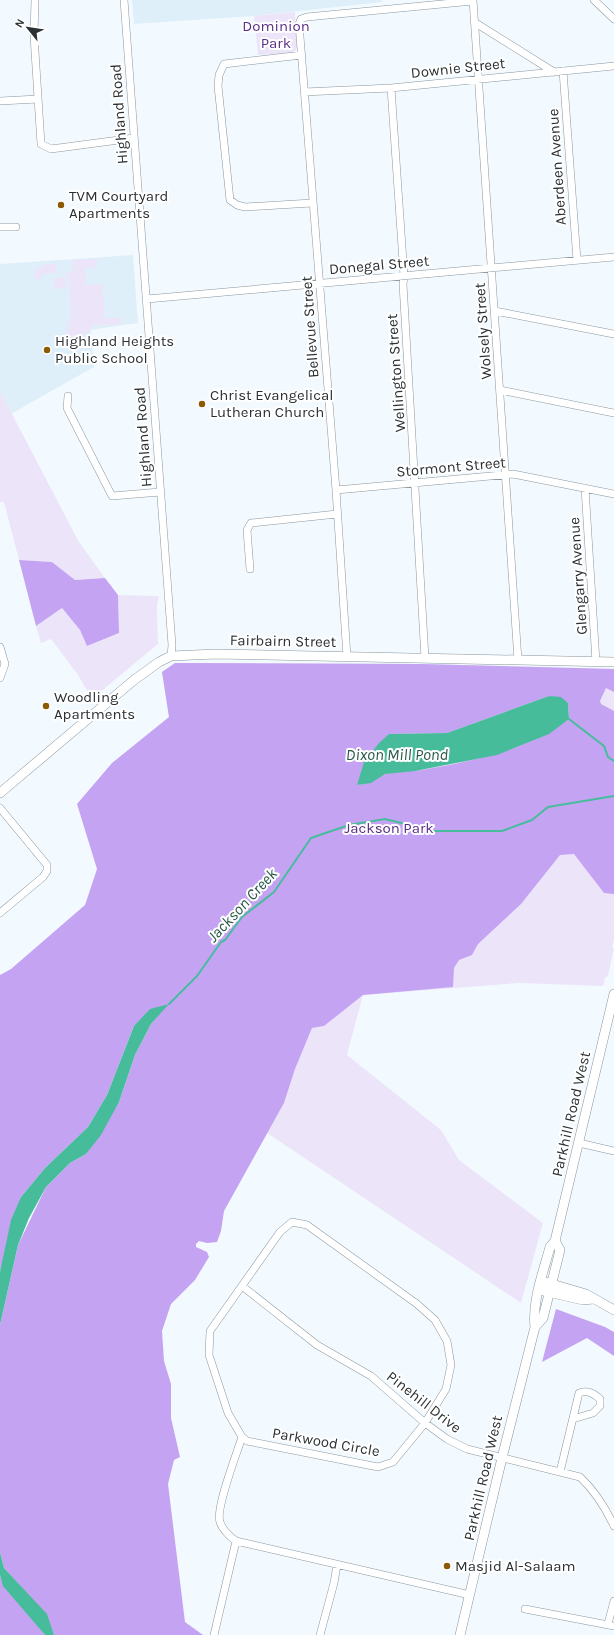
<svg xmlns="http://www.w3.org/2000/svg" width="614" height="1635" font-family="Karla,sans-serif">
  <rect width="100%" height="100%" fill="#f3faff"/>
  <path fill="#dfeff9" d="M132 0H382V2L254 16 134 24Z
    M133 255 138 323 91 330 94 367 11 414 0 391V264Z"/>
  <path fill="#ece5f9" d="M295 12 297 48 294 53 258 55 254 16Z
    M97 259V267L85 268 86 285 102 284 105 319 121 317 122 324 94 325 86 334 67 338C65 329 71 322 71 313 71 300 69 286 67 272L73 271 72 260Z
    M56 263 57 273 42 274V279H35V269H42V265Z
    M66 277V288L55 289 54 278Z
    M0 391 79 542 105 578 75 580 52 562 19 560 4 502H0Z
    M118 595 159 596 157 606 158 644 92 699 78 675 51 639 41 643 36 626 62 608 80 630 87 646 119 633Z
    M175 663 422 664 614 669V940L612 947 614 948 608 976 605 978 603 986 519 983 363 995 347 1055 441 1130 459 1160 543 1223 521 1303 267 1133 284 1103 295 1069 312 1028 324 1026 169 717 162 672Z"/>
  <path fill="#c5a3f3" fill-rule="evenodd" d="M19 560 52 562 75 580 105 578 118 595 119 633 87 646 80 630 62 608 36 626Z
    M175 663 422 664 614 669V692L606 688 600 701 601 704 614 711V894L604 893 574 854 560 855 521 904 478 944 472 955 459 960 454 968 453 987 363 995 324 1026 312 1028 295 1069 284 1103 224 1211 221 1231 217 1242 207 1243 199 1241 196 1244V1247L207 1252 209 1257 195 1280 171 1304 162 1331 164 1361 171 1384V1418L180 1457 174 1460 168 1484 185 1622 203 1635H54L46 1614 4 1568 0 1552V1325L18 1245 46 1187 70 1163 86 1154 119 1102 135 1055 151 1024 168 1004 134 1026 107 1095 88 1127 45 1168 21 1197 0 1272V975L11 969 85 905 97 869 77 804 112 763 169 717 162 672ZM549 696 568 703 569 719C526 750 479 760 427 769 414 772 398 770 385 774 373 778 373 783 357 785L389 734 447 733Z
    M556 1309 605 1327 614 1332V1356L587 1338 542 1362Z
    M0 1575C5 1591 12 1593 21 1605 29 1615 37 1625 45 1635H0Z"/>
  <path fill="#47bc9b" d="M549 696 561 697 568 703 569 719 549 734 497 755 415 771 385 774 371 783 357 785 364 762 379 743 389 734 447 733Z
    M169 1004 151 1024 135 1055 119 1102 101 1135 86 1154 70 1163 46 1187 29 1218 18 1245 0 1325V1272L11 1220 21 1197 45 1168 88 1127 107 1095 134 1026 150 1009Z
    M0 1552 4 1568 47 1614 54 1635H45L3 1586 0 1575Z"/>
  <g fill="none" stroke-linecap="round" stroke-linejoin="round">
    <path stroke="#47bc9b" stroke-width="2" d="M569 719 604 746 608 757 614 761
      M169 1004 197 976 221 942 225 940 242 917 274 892 311 838 349 825 385 819 434 831H502L532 820 548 807 614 796"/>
    <defs>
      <path id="minor" d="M35 0 34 36 41 144 51 149 134 138
        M124 0 172 645 171 656
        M473 0 518 660
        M594 0 614 19
        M474 22 554 72
        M302 55 224 64 219 75 218 86 230 200 237 205 245 207 312 203
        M563 71 577 260
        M391 88 404 276 403 284 425 658
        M304 92 391 88 614 66
        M0 101 38 99
        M0 227H16
        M147 299 614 257
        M495 311 614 334
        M500 390 614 413
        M68 396 67 408 112 496 160 492
        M585 488 596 662
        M336 490 513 474 614 494
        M250 569 247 530 251 523 337 514
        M0 647 5 664 0 678
        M347 657 336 490 299 24 301 19 307 17 473 1
        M0 808 47 865V871L43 877 0 913
        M579 1143 614 1151
        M292 1222 307 1225 417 1304 435 1320 447 1341 451 1365 446 1389 425 1423 393 1462 378 1467 247 1441 242 1437 228 1413 209 1355 210 1331 280 1232Z
        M242 1286 317 1345 371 1376 425 1423 447 1439 467 1449 580 1477C595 1491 606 1509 614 1526
        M242 1437C237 1453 215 1509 220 1522 222 1529 230 1537 236 1541L470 1595
        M560 1472 579 1393C588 1390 593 1393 600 1399V1406L593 1413 573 1419
        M525 1609 614 1626
        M608 1624 614 1601
        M214 1635 236 1541
        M320 1635 334 1583 337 1565"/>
      <path id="secondary" d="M0 793 134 680 159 662 171 656 216 654 614 662
        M545 1282 586 1294 614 1310
        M544 1291 583 1300 593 1299
        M535 1327 543 1318 560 1250 555 1241
        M460 1635 502 1458 535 1327C532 1301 543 1273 550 1247L555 1241 614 994"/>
    </defs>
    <use href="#minor" stroke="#8b969d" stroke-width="8"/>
    <use href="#secondary" stroke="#8b969d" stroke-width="10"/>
    <use href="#minor" stroke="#fff" stroke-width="7"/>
    <use href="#secondary" stroke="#fff" stroke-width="9"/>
  </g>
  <g fill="#8c5a04" stroke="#fff" stroke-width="1.5">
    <circle cx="61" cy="205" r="4"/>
    <circle cx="47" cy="350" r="4"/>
    <circle cx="202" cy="404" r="4"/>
    <circle cx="46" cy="706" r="4"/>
    <circle cx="447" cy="1566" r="4"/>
  </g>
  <g text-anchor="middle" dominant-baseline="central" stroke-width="4" stroke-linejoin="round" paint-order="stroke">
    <g font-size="15" fill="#5a2d87" stroke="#fff">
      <text x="276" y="26">Dominion<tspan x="276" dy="17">Park</tspan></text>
      <text x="389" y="828">Jackson Park</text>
    </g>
    <g font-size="15" fill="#2b3033" stroke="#fff">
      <text transform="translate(458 68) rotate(-6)">Downie Street</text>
      <text transform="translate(119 114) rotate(-94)">Highland Road</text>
      <text transform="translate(557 167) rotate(-94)">Aberdeen Avenue</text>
      <text transform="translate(379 265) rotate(-5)">Donegal Street</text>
      <text transform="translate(310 327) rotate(-94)">Bellevue Street</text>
      <text transform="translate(483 331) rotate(-94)">Wolsely Street</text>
      <text transform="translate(396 373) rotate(-94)">Wellington Street</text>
      <text transform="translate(143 437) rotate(-94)">Highland Road</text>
      <text transform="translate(451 467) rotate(-5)">Stormont Street</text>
      <text transform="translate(578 576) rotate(-94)">Glengarry Avenue</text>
      <text transform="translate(283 641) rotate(1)">Fairbairn Street</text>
      <text transform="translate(571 1114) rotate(-77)">Parkhill Road West</text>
      <text transform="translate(424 1402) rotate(38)">Pinehill Drive</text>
      <text transform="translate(326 1442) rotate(10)">Parkwood Circle</text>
      <text transform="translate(483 1478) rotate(-77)">Parkhill Road West</text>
    </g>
    <g font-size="15" fill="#2b3033" stroke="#fff" text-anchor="start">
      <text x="69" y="196">TVM Courtyard<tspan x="69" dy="17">Apartments</tspan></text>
      <text x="55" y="341">Highland Heights<tspan x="55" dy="17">Public School</tspan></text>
      <text x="210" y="395">Christ Evangelical<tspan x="210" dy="17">Lutheran Church</tspan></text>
      <text x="54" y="697">Woodling<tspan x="54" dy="17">Apartments</tspan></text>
      <text x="455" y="1566">Masjid Al-Salaam</text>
    </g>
    <g font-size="16" font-style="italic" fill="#285849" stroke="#fff">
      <text x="397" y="754">Dixon Mill Pond</text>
      <text transform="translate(242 905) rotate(-47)">Jackson Creek</text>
    </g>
  </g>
  <g transform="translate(28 28) rotate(300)" stroke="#ffffff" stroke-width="3" paint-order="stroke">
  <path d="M0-3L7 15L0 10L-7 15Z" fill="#2b3033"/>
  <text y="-6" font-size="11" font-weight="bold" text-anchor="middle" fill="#2b3033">N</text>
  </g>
</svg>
